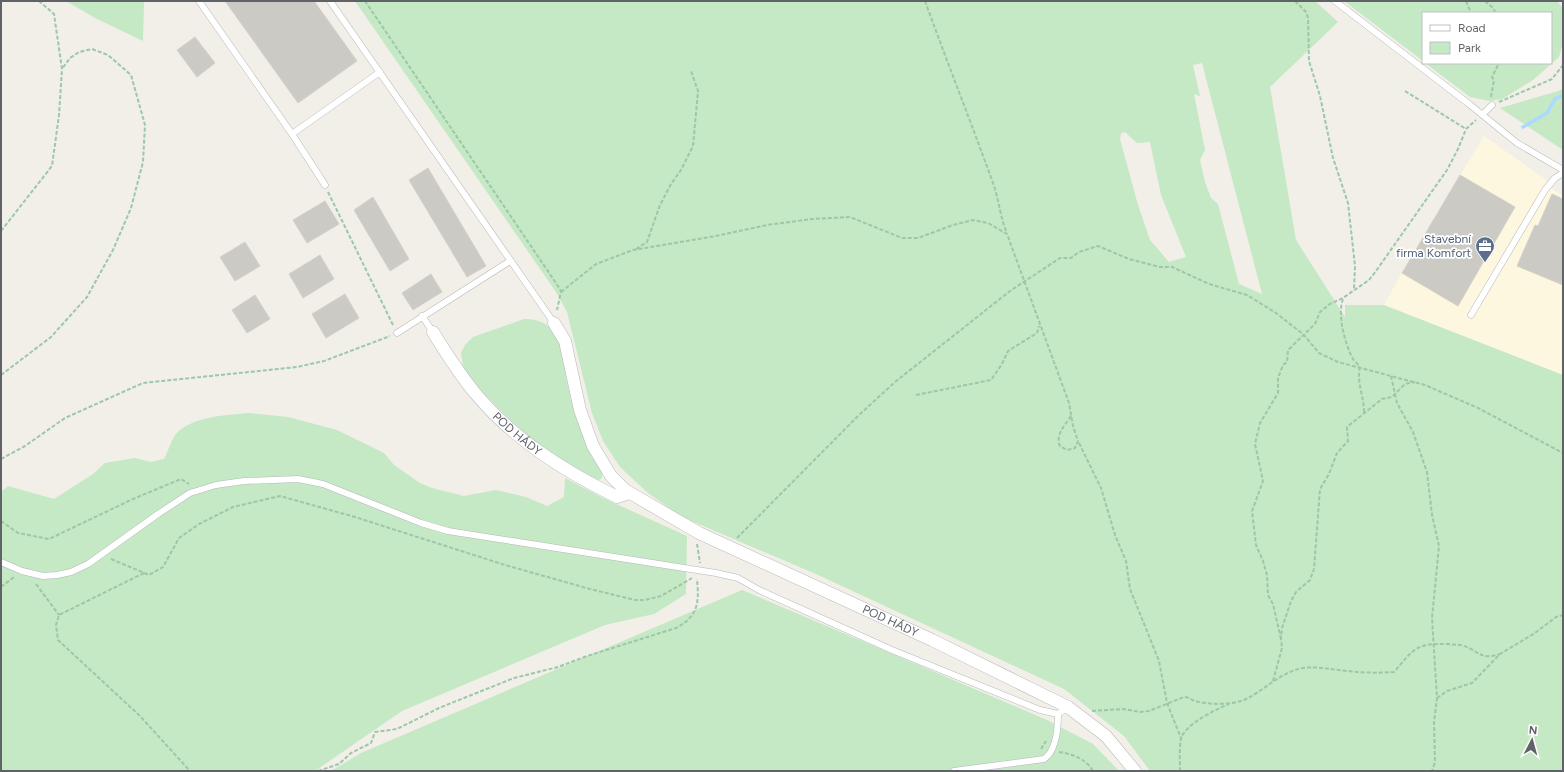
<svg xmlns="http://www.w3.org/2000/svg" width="1564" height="772" font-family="Figtree,sans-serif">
  <rect width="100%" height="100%" fill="#f1efe8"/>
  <path fill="#fef7e0" d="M1484 136 1545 179 1549 187 1563 196V375L1384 305 1413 253Z"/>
  <path fill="#c5e8c5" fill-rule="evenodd" d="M66 1H144L143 41 95 18Z
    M355 1H1315L1338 22 1270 87 1296 240 1345 317V305H1384L1563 375V771H1150L1124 736 1064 689 816 574 682 517 648 493 620 467 603 441 592 413 567 312 556 292ZM1202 63 1262 294 1239 284 1218 204 1211 198 1205 182 1200 160 1205 150 1194 94 1200 96 1193 65ZM1125 132 1137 143 1150 142 1161 195 1186 257 1169 262 1150 240 1138 205 1120 139 1121 133Z
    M1344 1H1557L1563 8V43L1559 57 1533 80 1502 99 1490 101 1470 97 1425 63H1551V13H1423V61Z
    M1562 89 1563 150 1500 108 1558 91Z
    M524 319C534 319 544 321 551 329 565 345 564 368 568 387 575 418 586 445 602 472V478L599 480C554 466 496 409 466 373L463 366 461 353 465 345 473 337Z
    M250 413 288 417 337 430 384 453 394 465 420 483 432 488 464 496 496 490 526 497 547 506 564 497 565 478 603 498 687 536 686 594 654 614 605 625 402 711 315 771H1V492L8 486 54 499 93 474 105 463 135 458 151 462 164 459C168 452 171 440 176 434 192 416 228 415 250 413Z
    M742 590 1045 719 1093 744 1119 771H331L361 753Z"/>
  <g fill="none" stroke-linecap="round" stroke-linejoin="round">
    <path stroke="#aadaff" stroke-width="3.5" d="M1523 127 1547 113 1555 99 1563 95"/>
  </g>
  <path fill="#cccac5" stroke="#d6d1c6" d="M225 1H314L357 61 298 103Z
    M195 37 215 63 197 77 177 50Z
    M428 168 486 266 467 277 409 180Z
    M1460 175 1515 207 1458 306 1402 273Z
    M1552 194 1563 199V285L1517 266 1535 225 1538 226Z
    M373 197 409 259 390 271 354 210Z
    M325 201 339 224 307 243 293 220Z
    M245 242 260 266 235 281 220 257Z
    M320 255 334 279 303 298 289 274Z
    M431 274 442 292 413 310 402 293Z
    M345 294 359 318 326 338 312 314Z
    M255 295 270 319 247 333 232 310Z"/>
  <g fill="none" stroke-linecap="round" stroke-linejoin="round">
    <defs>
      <path id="lane" d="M199 1 292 134 325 185
        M330 1 554 323
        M1335 1 1469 104 1517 143 1563 170
        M1482 115 1492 105
        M292 134 380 72
        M1471 315 1545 190 1555 178 1563 173
        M422 316 433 332
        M397 333 510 261
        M1 562 22 571 43 576 57 575 71 572 88 564 158 514 190 493 216 485 244 481 298 479 323 484 421 523 448 531 716 573 738 578 759 590 892 650 1040 710 1058 714 1068 707
        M954 771 1044 759C1057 750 1058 728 1058 714"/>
      <g id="street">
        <path id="s1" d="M554 323 565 341 580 410 593 446 611 476 625 490 699 533 932 640 1068 707 1106 736 1135 771"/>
        <path id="s2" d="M433 332C446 353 459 374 475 393 513 439 564 471 617 497L629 493"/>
      </g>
    </defs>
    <use href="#lane" stroke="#b5b8bc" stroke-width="7"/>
    <use href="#street" stroke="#b5b8bc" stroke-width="13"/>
    <path stroke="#9cc7a9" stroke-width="2" stroke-dasharray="4 2" stroke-linecap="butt" d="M365 1 560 289 561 292 557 310
      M925 1C947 62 971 122 993 183 999 200 1000 217 1007 233
      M1295 1 1306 12 1308 18 1309 61 1320 96 1333 158 1348 203 1355 266 1354 289
      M1466 1 1471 13
      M1485 1 1492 7 1496 13
      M1405 91 1466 129
      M1491 97 1494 80 1492 77 1499 63
      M1499 102 1552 79 1563 65
      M328 192 393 325
      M1 231 52 166 59 115 62 69 54 14 39 1
      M636 249 647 242 660 205 671 184 681 170 693 146 698 91 691 71
      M561 292 596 264 633 250 716 236 767 225 812 219 850 217 902 238H918L953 225 973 220 988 223 1007 234 1069 403 1073 426 1078 441 1075 448 1067 450 1060 446C1055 435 1065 425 1071 416
      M1343 299C1337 315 1345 344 1353 359 1355 362 1358 364 1359 366 1360 369 1359 373 1359 375 1359 388 1364 399 1364 412
      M1 375 51 337 87 297 113 250 131 208 143 162 145 125 131 75 108 55 92 49 79 52 70 58 62 69
      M1391 376 1397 403 1413 432 1427 472 1432 515 1439 546 1432 618 1437 698 1434 722 1435 762 1432 771
      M916 395 991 380 1002 364 1008 351 1037 333 1039 326
      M1079 443 1101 488 1115 535 1126 561 1130 589 1159 661 1167 703 1181 738
      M1 459 25 446 65 418 143 383 297 367 324 361 390 336
      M1 521 18 533 49 539 133 499 181 479 189 484
      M737 538 859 415 895 382 1010 291 1060 258H1071L1079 252 1098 246 1129 259 1160 267H1172L1209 284 1247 295 1276 313 1304 335 1319 353 1338 362 1425 385 1478 408 1563 453
      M697 544 700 563
      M111 559 149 575 163 567 179 538 199 524 233 507 280 496 355 517 505 565 590 589 635 600H645L661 596 692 578
      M144 573 59 615 56 625 58 640 140 716 190 771
      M36 584 59 615
      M1 587 14 577
      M1281 639 1273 604 1268 595 1267 575 1263 561 1256 545 1252 511 1263 481 1255 444 1260 423 1278 393V378L1283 365 1287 362 1288 350 1315 324 1320 312 1330 304 1343 298 1369 280 1376 271 1447 170 1458 149 1466 129 1476 120
      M1273 681 1282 648 1281 639 1282 628 1291 601 1296 592 1310 580 1314 569 1320 489 1329 474 1337 453 1348 441 1347 427 1382 399 1392 397 1405 384 1415 382
      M1437 698 1447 691 1472 683 1500 654 1535 633 1556 617 1563 615
      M1092 711 1123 709 1140 712 1149 711 1184 697C1189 697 1191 700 1195 701 1210 705 1230 705 1244 700 1264 691 1280 672 1303 668 1319 666 1332 670 1348 671 1363 673 1379 673 1394 672 1414 649 1415 643 1448 644 1455 645 1462 644 1469 648 1482 655 1483 659 1500 654
      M1041 749 1046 741
      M1059 752C1073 754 1086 759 1093 771
      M318 771 339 764 351 753 371 743 375 732 397 729 439 708 514 678 558 667 587 656 676 628C699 616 699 602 697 579
      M1180 771C1180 761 1179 749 1181 739 1184 725 1216 709 1229 704"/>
    <use href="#lane" stroke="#fff" stroke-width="6"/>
    <use href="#street" stroke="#fff" stroke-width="12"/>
  </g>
  <defs>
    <symbol id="office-pin" viewBox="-11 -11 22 30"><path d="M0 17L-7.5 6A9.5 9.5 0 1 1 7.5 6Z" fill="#5c6f8a" stroke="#fff"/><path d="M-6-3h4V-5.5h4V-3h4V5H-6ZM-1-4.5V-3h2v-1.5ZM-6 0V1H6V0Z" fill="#fff"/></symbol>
  </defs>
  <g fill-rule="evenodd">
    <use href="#office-pin" x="1474" y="235" width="22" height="30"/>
  </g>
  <g text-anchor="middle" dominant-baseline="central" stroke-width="3.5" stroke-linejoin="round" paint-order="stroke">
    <g font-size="12" fill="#4e5e75" stroke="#fff" text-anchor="end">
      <text x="1471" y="239">Stavební<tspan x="1471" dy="14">firma Komfort</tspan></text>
    </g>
    <g font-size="12" fill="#5f6368" stroke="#fff">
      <text stroke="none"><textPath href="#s2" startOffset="133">POD HÁDY</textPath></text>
      <text stroke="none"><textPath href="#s1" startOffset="481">POD HÁDY</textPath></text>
    </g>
  </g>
  <rect width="1564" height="772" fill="none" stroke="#5f6368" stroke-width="4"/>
  <rect x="1422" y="12" width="130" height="52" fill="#ffffff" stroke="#bfc1c3"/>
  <rect x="1430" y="25" width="20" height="6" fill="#ffffff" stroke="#bfc1c3"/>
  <text x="1458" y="32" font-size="12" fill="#5f6368">Road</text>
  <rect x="1430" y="42" width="20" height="12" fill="#c5e8c5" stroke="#bfc1c3"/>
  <text x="1458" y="52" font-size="12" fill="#5f6368">Park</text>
  <g transform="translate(1532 740) rotate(6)" stroke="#ffffff" stroke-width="3" paint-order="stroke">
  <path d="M0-3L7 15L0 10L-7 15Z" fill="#5f6368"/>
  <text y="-6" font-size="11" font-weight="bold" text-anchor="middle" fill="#5f6368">N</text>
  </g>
</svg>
